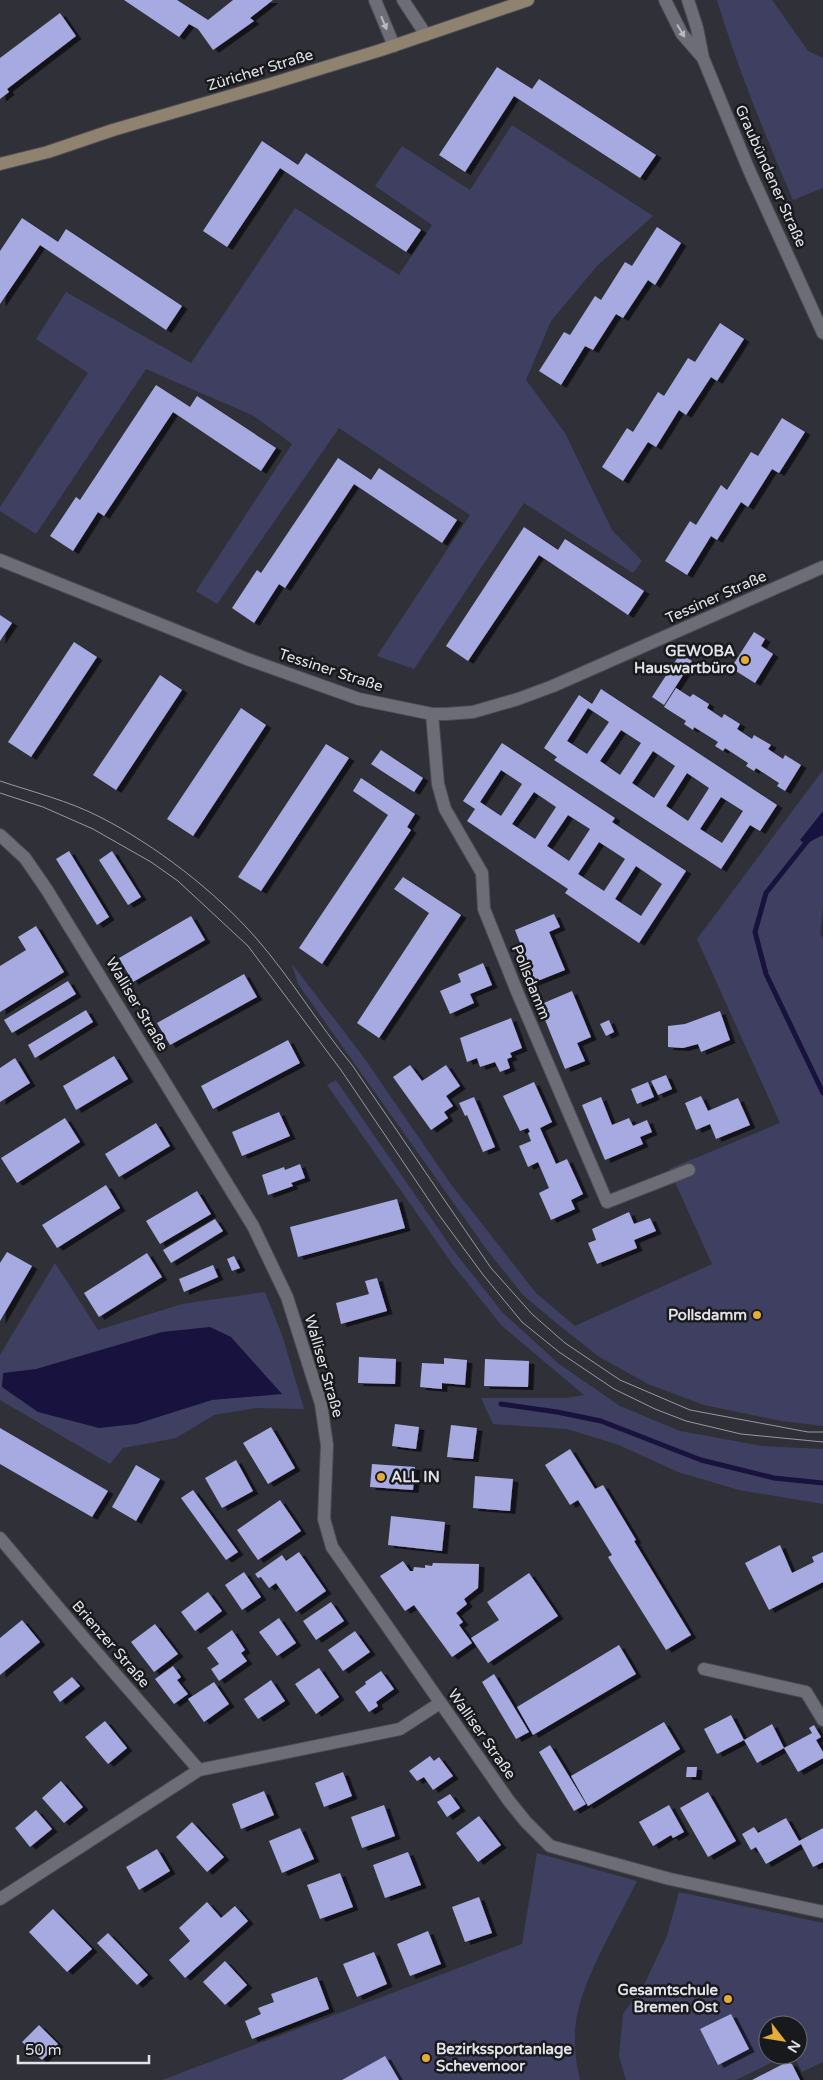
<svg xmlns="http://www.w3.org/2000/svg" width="823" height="2080" font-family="'Varela Round',sans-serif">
  <defs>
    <filter id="shadow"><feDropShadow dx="5.5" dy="3" stdDeviation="0" flood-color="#0009"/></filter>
  </defs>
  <rect width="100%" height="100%" fill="#303039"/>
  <path fill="#3f4061" d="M717 0H772L808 51 823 58V188L793 200C765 135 738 69 717 0Z
    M512 125 653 216 597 266 551 321 526 380 565 433 612 530 642 561 633 573 524 503 414 669 377 656 470 515 339 428 217 604 196 591 292 444 254 416 146 369 36 534 0 511V507L88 373 36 339 66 292 191 363 295 208 399 275 432 225 375 186 402 146 470 190Z
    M823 770V907L820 934 823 940V1426L781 1421 704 1405 648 1384 598 1356 560 1326 523 1295 487 1250 298 984 292 964 362 1055 450 1183 536 1293 575 1326 712 1264 669 1169 780 1123 697 939Z
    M336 1080 453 1250 503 1313 559 1364 620 1406 680 1431 762 1446 823 1449V1504L739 1490 678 1472 619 1445 567 1429 493 1424 481 1398H567L584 1395 502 1326 453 1265 327 1085Z
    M55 1263 98 1330 182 1304 265 1292 282 1335 304 1409 256 1408 214 1415 176 1438 123 1448 110 1464 0 1400V1355Z
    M537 1853 637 1881C618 1920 586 1973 577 2015 573 2034 575 2061 580 2080H162L522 1944Z
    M679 1892 823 1923V2062L802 2072 793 2055H798V2025H768V2055H787L736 2080H626L619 2056 623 2014 644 1985 667 1936Z"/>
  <path fill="#17123e" d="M823 811V835L805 844 800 840Z
    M210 1327 231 1337 282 1394 212 1400 136 1424 99 1428 38 1412 2 1387 3 1373 36 1369 162 1332Z"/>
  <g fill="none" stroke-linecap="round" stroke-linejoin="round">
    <path stroke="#17123e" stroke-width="5" d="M809 839 766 893 755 932 766 974 823 1093
      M501 1404 557 1412 601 1421 701 1460 774 1478 823 1483"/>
  </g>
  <path fill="#a7a9e1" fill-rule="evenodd" filter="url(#shadow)" d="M124 0H177L208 20 233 0H273L250 18 254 21 213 50 198 29 189 24 179 37Z
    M60 13 76 36 7 89 9 92 0 99V58Z
    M497 67 532 89 539 79 656 155 640 178 514 96 465 172 439 155Z
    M262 141 298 165 306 153 421 230 406 252 280 168 227 247 203 231Z
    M22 218 58 242 66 229 182 306 166 330 40 245 0 304V251Z
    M657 227 681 243 655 285 648 280 623 318 616 314 593 350 585 346 561 385 539 371 564 332 570 335 595 296 601 300 625 262 632 266Z
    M720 323 744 339 717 381 711 377 686 415 679 410 656 447 648 442 623 481 602 467 627 428 633 432 658 392 664 396 688 358 695 362Z
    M156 385 190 407 197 396 276 448 261 471 173 412 104 516 98 512 73 551 50 536 76 497 80 500Z
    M782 418 805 432 779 473 772 469 748 507 741 502 717 540 711 536 687 575 665 561 690 521 696 525 721 485 727 490 751 452 758 456Z
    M338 458 371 480 379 468 457 520 442 543 354 484 285 588 279 584 254 623 232 608 257 570 261 573Z
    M524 527 558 550 565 539 644 591 628 615 539 555 468 661 446 646Z
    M0 615 12 623 0 641Z
    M754 632 765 639 761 646 773 654 755 683 731 668Z
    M74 642 97 657 31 757 8 742Z
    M680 654 692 661 664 705 652 697Z
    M160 675 182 690 116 790 93 775Z
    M676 688 690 697 693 694 709 704 707 708 722 718 724 714 740 724 737 729 752 739 754 735 771 745 768 749 783 759 785 755 801 765 785 791 777 786 779 783 756 768 754 771 746 766 748 763 725 748 723 751 715 746 718 742 694 727 693 730 684 724 686 721 664 707Z
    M601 689 777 805 760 831 750 825 721 869 554 760 557 757 544 748 579 695 592 704ZM588 708 609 722 587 754 567 741ZM621 730 641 743 620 775 600 761ZM653 751 675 766 654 798 632 783ZM687 773 709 788 688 821 666 806ZM721 797 743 811 722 843 700 829Z
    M241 708 266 725 193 836 167 819Z
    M502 743 615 818 612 822 686 871 639 943 565 893 568 889 467 821 475 809 463 801ZM501 770 522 784 501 816 480 802ZM534 792 556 807 535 839 512 824ZM568 815 590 829 569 861 547 846ZM599 842 625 859 604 891 578 874ZM636 866 662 884 641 916 615 899Z
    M326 744 349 758 261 891 238 877Z
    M381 750 423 778 414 792 371 764Z
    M361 778 415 814 407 827 411 830 322 964 299 948 388 815 353 791Z
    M69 851 109 917 97 925 56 859Z
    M112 851 141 897 128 905 99 860Z
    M403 877 461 915 379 1038 357 1023 429 913 394 889Z
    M554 914 560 927 549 932 565 970 530 984 526 973 531 971 515 930Z
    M191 916 205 940 133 982 119 958Z
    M36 926 64 972 0 1012V966L26 950 18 937Z
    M483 963 492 985 470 994 474 1003 450 1014 440 991 461 982 458 974Z
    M244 974 257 997 170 1045 157 1023Z
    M68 981 76 994 12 1033 4 1020Z
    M572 991 591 1037 577 1043 585 1061 565 1069 539 1005Z
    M86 1010 93 1022 35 1058 28 1045Z
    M720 1011 730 1040 701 1052 698 1044 683 1048 668 1047V1026L685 1024Z
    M511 1018 522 1048 510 1053 512 1057 507 1059 510 1068 500 1072 495 1062 480 1067 477 1058 467 1062 460 1038Z
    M609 1020 614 1032 606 1036 600 1024Z
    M288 1040 300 1063 213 1109 201 1086Z
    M114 1056 128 1079 76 1110 63 1086Z
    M15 1058 30 1083 0 1102V1068Z
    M410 1065 422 1081 446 1065 460 1086 446 1096 453 1106 444 1112 448 1118 431 1130 393 1077Z
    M666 1075 672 1089 658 1095 651 1081Z
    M534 1082 552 1122 540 1128 556 1164 567 1159 583 1194 571 1200 575 1209 551 1220 539 1193 549 1188 538 1162 528 1167 519 1146 531 1141 528 1133 530 1132 528 1128 520 1131 503 1096Z
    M648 1082 654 1097 637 1104 631 1089Z
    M701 1096 708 1111 738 1098 750 1125 716 1139 710 1124 696 1130 685 1103Z
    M474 1097 495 1147 483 1152 467 1115 465 1116 459 1103Z
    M601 1097 612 1125 629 1118 633 1126 647 1120 652 1132 640 1137 643 1144 605 1160 582 1105Z
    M279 1112 290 1136 242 1156 232 1132Z
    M65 1118 80 1142 17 1183 1 1158Z
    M156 1123 170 1146 119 1177 105 1154Z
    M300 1164 305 1178 291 1183 293 1186 268 1195 262 1175 284 1167 285 1170Z
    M106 1185 120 1208 57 1248 42 1225Z
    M197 1191 211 1214 160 1244 146 1221Z
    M397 1199 405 1228 298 1257 290 1227Z
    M629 1212 634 1224 650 1218 656 1231 634 1240 637 1248 597 1264 588 1243 596 1240 592 1229Z
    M215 1219 223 1231 171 1263 163 1250Z
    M7 1252 32 1266 0 1321V1263Z
    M147 1253 162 1277 99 1317 84 1293Z
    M234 1256 240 1268 232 1271 227 1259Z
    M213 1265 218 1277 184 1292 179 1279Z
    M377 1278 387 1311 341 1324 336 1303 369 1294 365 1281Z
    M359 1357 396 1359 395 1384 358 1383Z
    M444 1358 467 1360 465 1385 442 1383V1389L420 1387 422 1363 444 1364Z
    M485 1359 529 1361 528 1387 484 1386Z
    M395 1424 419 1427 416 1449 392 1446Z
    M451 1425 477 1428 473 1459 447 1457Z
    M271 1427 295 1468 268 1484 243 1443Z
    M0 1428 108 1491 92 1517 0 1464Z
    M570 1449 595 1489 603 1485 636 1540 634 1541 691 1635 666 1650 608 1557 612 1555 578 1500 570 1505 545 1465Z
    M236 1460 253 1491 222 1508 205 1478Z
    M372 1464 415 1467 413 1490 370 1487Z
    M136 1465 160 1479 136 1521 112 1507Z
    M475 1476 513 1479 510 1511 473 1508Z
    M193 1490 238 1552 226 1560 181 1498Z
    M280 1500 301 1531 258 1560 237 1530Z
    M391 1516 445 1522 442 1551 388 1545Z
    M780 1545 792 1573 814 1562 812 1557 823 1552V1582L769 1610 745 1563Z
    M299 1552 326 1591 296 1612 276 1583 269 1588 261 1577 258 1578 255 1574 282 1555 286 1561Z
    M403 1561 410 1571H413L414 1567 425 1568V1565L432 1566 433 1563 479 1564 478 1588 464 1599 467 1604 456 1613 463 1622 459 1625 472 1643 452 1657 414 1605 405 1611 380 1576Z
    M244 1572 261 1597 242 1610 225 1585Z
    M529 1573 558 1616 488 1663 471 1638 499 1620 487 1602Z
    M208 1592 222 1611 195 1631 181 1612Z
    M331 1602 344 1621 316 1640 303 1621Z
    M279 1618 296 1643 277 1656 259 1632Z
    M22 1620 40 1642 0 1675V1638Z
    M155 1624 178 1654 154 1672 131 1642Z
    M232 1630 245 1650 241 1653 247 1661 219 1681 211 1669 219 1664 207 1648Z
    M355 1631 370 1652 343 1671 328 1650Z
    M619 1645 636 1674 533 1735 517 1707Z
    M173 1666 181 1677 177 1680 188 1694 174 1704 155 1679Z
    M319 1668 339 1697 316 1714 295 1684Z
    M381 1671 394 1689 376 1702 378 1706 369 1712 355 1692 366 1684 365 1682Z
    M494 1674 529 1732 516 1739 482 1682Z
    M72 1677 80 1686 60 1702 53 1692Z
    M271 1680 285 1701 258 1719 244 1699Z
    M214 1682 229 1704 204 1722 188 1699Z
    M731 1715 744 1740 717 1754 704 1729Z
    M105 1721 127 1748 108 1764 85 1737Z
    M664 1722 680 1749 588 1806 571 1776Z
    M772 1724 784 1748 757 1763 744 1740Z
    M814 1725 821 1737 816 1740 823 1752V1758L798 1772 784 1748 812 1733 809 1728Z
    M550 1745 586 1804 574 1811 539 1752Z
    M430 1756 434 1761 439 1757 453 1776 433 1790 424 1777 417 1781 409 1771Z
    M687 1767H697L696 1777H686Z
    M343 1772 352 1796 324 1807 315 1783Z
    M61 1781 83 1807 64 1823 42 1798Z
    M264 1791 274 1815 241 1829 232 1804Z
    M708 1792 736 1841 708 1857 680 1808Z
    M450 1794 460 1808 447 1817 437 1802Z
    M384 1805 395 1836 362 1848 351 1817Z
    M669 1805 684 1832 673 1838 671 1835 653 1846 639 1822Z
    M36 1810 52 1829 30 1847 15 1828Z
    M479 1816 501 1845 478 1862 456 1833Z
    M786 1818 799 1841 823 1828V1862L813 1867 801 1844 766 1864 756 1847 751 1850 742 1834 754 1827 758 1833Z
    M192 1822 224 1857 207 1872 176 1837Z
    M300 1828 314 1859 282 1873 269 1841Z
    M157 1849 170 1871 139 1890 126 1867Z
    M408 1852 421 1885 385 1898 373 1865Z
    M340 1873 353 1907 320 1919 307 1885Z
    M479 1897 492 1933 465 1942 452 1907Z
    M207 1902 221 1918 235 1906 248 1921 185 1978 169 1960 190 1941 179 1928Z
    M53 1909 92 1949 67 1972 29 1932Z
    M428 1931 441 1964 410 1976 397 1944Z
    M108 1933 148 1975 137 1985 97 1943Z
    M374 1952 387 1984 357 1997 343 1964Z
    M225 1961 247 1985 225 2005 203 1982Z
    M317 1977 329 2009 252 2039 245 2021 261 2014 258 2008 274 2002 271 1994Z
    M731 2014 749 2049 718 2065 700 2029Z
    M39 2025 58 2044 42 2060 22 2042Z
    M385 2056 399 2080H342Z
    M787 2062 792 2064 800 2080H752Z"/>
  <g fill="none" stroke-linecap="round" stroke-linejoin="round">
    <defs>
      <path id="minor" d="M375 0 394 46
        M403 0 426 35
        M0 560 247 659 359 699 432 714H446L473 712 518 699 553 686 823 567
        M432 714 438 784 445 809 482 873 484 909 518 994 607 1202 689 1170
        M0 835 25 858 47 890 253 1226 287 1297 321 1404 327 1445 324 1519 332 1547 509 1801 526 1822 550 1846 670 1879 823 1912
        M0 1538 84 1638 199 1770
        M704 1669 806 1692 823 1720
        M0 1899 199 1770 400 1729 440 1703"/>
      <path id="tertiary" d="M665 0 682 34 703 58
        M688 0 697 28 703 58 749 170 823 333"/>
      <path id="secondary" d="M0 164 48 152 113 130 267 85 381 50 528 0"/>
    </defs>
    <use href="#minor" stroke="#4c4c54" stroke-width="14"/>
    <use href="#tertiary" stroke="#4c4c54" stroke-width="14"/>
    <use href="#secondary" stroke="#4c4c54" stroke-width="14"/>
    <use href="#minor" stroke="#6c6d77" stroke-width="12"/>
    <use href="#tertiary" stroke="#6c6d77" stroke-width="12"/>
    <use href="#secondary" stroke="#8f826f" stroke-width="12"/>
    <path stroke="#98989f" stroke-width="1" d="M0 781C33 792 69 801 100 817 155 845 215 891 256 938 291 978 318 1024 352 1065L491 1268 532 1314 565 1343 620 1380 690 1410 808 1432H823
      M0 793 43 807 93 829 151 862 178 881 248 946 341 1070 439 1215 484 1276 522 1322 559 1352 614 1389 655 1409 686 1421 741 1434 823 1442"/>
  </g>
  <defs><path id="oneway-solid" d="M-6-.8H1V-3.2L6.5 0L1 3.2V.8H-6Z" transform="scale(1.25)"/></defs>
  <g fill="#b8b8c0">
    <use href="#oneway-solid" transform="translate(384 23) rotate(67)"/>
    <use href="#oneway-solid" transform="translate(681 31) rotate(59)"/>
  </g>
  <g fill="#e4ad35" stroke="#18191d" stroke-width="2">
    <circle cx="745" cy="660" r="5"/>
    <circle cx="757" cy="1315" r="5"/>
    <circle cx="381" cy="1477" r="5"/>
    <circle cx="728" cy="1999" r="5"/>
    <circle cx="426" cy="2058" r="5"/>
  </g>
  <g text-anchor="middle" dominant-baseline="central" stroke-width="5" stroke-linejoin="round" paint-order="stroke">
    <g font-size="15" fill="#e1e1e7" stroke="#18191d">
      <text transform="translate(260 70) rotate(-17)">Züricher Straße</text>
      <text transform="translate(771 176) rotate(66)">Graubündener Straße</text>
      <text transform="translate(716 597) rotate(-24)">Tessiner Straße</text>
      <text transform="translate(331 670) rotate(18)">Tessiner Straße</text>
      <text transform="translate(531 982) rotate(68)">Pollsdamm</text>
      <text transform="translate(137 1004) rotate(59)">Walliser Straße</text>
      <text transform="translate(324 1366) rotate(74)">Walliser Straße</text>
      <text transform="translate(111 1644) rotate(49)">Brienzer Straße</text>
      <text transform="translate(482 1734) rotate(55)">Walliser Straße</text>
    </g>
    <g font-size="15" font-weight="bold" fill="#e1e1e7" stroke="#18191d" text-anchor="end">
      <text x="735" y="651">GEWOBA<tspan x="735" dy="17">Hauswartbüro</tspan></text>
      <text x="747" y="1315">Pollsdamm</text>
      <text x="391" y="1477" text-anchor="start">ALL IN</text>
      <text x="718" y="1990">Gesamtschule<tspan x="718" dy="17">Bremen Ost</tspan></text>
      <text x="436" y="2049" text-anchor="start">Bezirkssportanlage<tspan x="436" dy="17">Schevemoor</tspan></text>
    </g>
  </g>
  <g transform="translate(783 2040) rotate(121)"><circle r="24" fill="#18191d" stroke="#68696e"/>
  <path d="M0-4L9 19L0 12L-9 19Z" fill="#e4ad35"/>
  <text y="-8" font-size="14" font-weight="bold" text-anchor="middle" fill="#e1e1e7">N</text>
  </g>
  <path d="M18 2055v8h131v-8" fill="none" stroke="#e1e1e7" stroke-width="2.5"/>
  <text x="25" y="2055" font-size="15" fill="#e1e1e7" stroke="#18191d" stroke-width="4" paint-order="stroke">50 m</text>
</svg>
